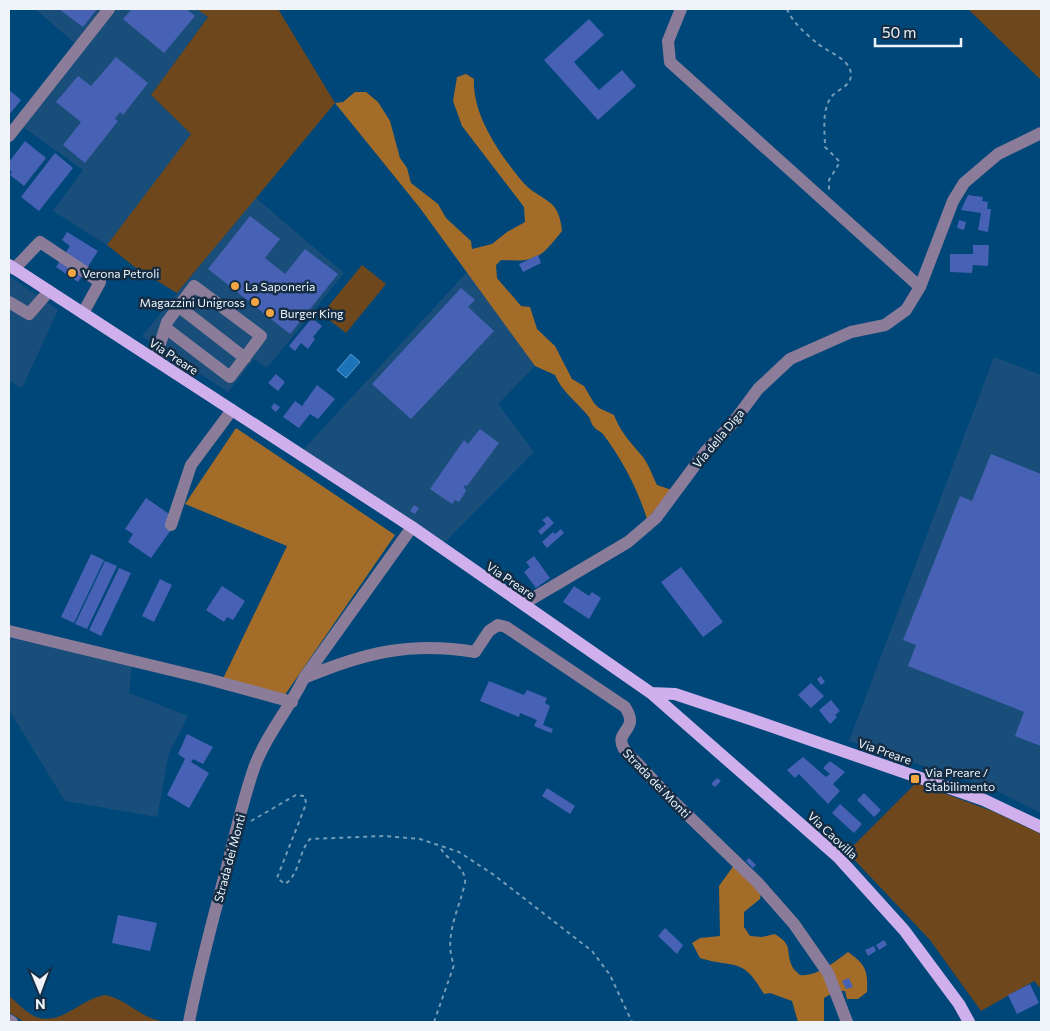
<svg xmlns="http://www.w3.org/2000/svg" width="1050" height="1031" font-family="Commissioner,sans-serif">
  <rect width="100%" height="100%" fill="#004779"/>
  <path fill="#1a4e7a" d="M35 9H197L208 16 151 95 191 134 107 245 53 211 83 170 23 127 78 46Z
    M256 198 344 273 267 368 254 359 228 392 142 336Z
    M467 272 535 366 498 404 534 452 445 542 304 449Z
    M9 276 58 310 22 388 9 381Z
    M994 357 1041 375V813L995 790 849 741Z
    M9 638 132 664 129 693 188 716 169 753 157 817 65 801 9 710Z"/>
  <path fill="#6e481c" d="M197 9H278L335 103 177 293 136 268 107 245 191 134 151 95 208 17Z
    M968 9H1041V80Z
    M362 265 386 284 346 333 322 314Z
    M916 783 992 811 1041 834V989L1034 981 981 1011 930 940 847 852Z
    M106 995C132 1002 140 1019 167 1022H24L9 1012V996C17 1002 25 1012 34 1016 61 1028 80 998 106 995Z"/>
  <path fill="#a36c28" d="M466 74 474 79C472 114 499 153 521 180 540 203 559 195 562 231 540 259 536 262 501 260L496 265 497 278 521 306 530 307 537 329 555 346 572 379 584 386 594 403 599 408 614 415C621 433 631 443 643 457 649 465 653 477 657 485L672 490 647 519C638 490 622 459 603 434 600 431 596 430 594 427 591 424 591 420 589 417 577 402 562 392 555 375L535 366 420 208 335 103 343 102 355 92H366L378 102 390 121 400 158 407 168 411 183 438 204 446 218 471 241 472 249 492 244 507 232 525 222 524 207 462 126 453 101 457 77Z
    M236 428 395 535 280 702 219 687 287 546 185 504Z
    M740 857 762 886 760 899 744 912V927L750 936 762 937 775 934C794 946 785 950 792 966 793 969 798 973 800 975 816 977 835 962 848 952 866 965 868 970 867 992L858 999H847L845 991H836L824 998V1022H798L792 1001 770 993 764 994C742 956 736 969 700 958L692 943 700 938 720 936 719 886Z"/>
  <path fill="#1b74ba" stroke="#5a9acd" d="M351 354 360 362 346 378 337 370Z"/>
  <path fill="#4762b5" d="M59 9H97L83 27Z
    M132 9H186L195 16 164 53 123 19Z
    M589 19 604 35 574 62 599 90 622 70 636 86 598 120 544 60Z
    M116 57 148 83 123 115 120 112 115 119 118 121 85 163 63 145 81 122 56 102 78 76 91 86Z
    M9 90 21 100 9 115Z
    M25 141 46 158 24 186 10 175 12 172 9 169V162Z
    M55 153 73 168 39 211 21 197Z
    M968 195 983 197 982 201 988 202 987 209H991L988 232 978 230 981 213 961 210Z
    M250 216 280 239 265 258 285 274 305 249 338 274 290 334 208 269Z
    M959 220 966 222 964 230 957 228Z
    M67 232 98 251 78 282 56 267 70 246 62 240Z
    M973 245H989L988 266 973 265 972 273 950 272V254H973Z
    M538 255 541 263 523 272 519 264Z
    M461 288 475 300 468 307 494 331 411 419 372 384Z
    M312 318 322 326 313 337 315 339 308 349 301 343 295 351 289 346Z
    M276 374 285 382 278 391 268 383Z
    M317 385 335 399 318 419 310 414 299 428 283 417 295 401 302 406Z
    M274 403 280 407 276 412 271 408Z
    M480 429 499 443 467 486 465 485 464 487 466 491 459 502 455 500 452 504 430 489 464 440 468 444Z
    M991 454 1041 474V746L1015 736 1024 712 908 666 916 645 903 640 927 580 960 496 972 501Z
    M146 498 172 516 173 527 151 558 128 542 133 534 125 529Z
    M414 505 419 508 415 514 410 511Z
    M548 516 554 523 541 535 538 531 546 524 542 520Z
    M561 529 564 533 547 548 542 542 553 532 555 534Z
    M91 554 104 560 74 623 61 617Z
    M534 556 550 578 536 588 524 572 530 567 526 562Z
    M105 561 117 566 87 629 75 624Z
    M681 567 723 622 703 637 661 582Z
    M119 568 131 573 101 636 89 630Z
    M160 579 172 585 154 622 142 616Z
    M222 586 245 601 233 620 227 617 224 622 206 610Z
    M574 586 589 596 592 592 601 598 589 619 563 602Z
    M821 676 825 682 821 685 817 679Z
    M489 681 524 695 527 690 547 698 545 703 550 706 543 725 553 729 551 733 534 726 537 720 520 713 519 717 480 701Z
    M811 683 824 696 811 708 798 695Z
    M831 700 840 711 835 715 837 717 830 724 819 710Z
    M187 734 213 747 203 764 193 759 191 762 209 773 189 808 167 795 185 759 178 754Z
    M803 757 826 777 830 774 823 768 830 761 845 772 833 784 840 791 828 804 799 774 795 778 787 770Z
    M717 778 721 781 715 787 711 784Z
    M547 788 575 806 570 814 542 796Z
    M864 793 881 810 874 817 857 800Z
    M840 804 862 824 854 833 832 813Z
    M749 858 756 865 753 868 746 861Z
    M118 915 157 923 150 951 112 943Z
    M665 928 683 945 677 954 658 936Z
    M884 940 887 945 879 950 876 945Z
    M874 946 876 951 868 956 865 950Z
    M849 978 853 987 846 989 842 981Z
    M1030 984 1039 1003 1017 1014 1008 995Z"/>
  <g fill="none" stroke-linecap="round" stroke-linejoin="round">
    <path stroke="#739bb7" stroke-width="2" stroke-dasharray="4 4" stroke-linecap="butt" d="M787 9C792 22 806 34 817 43 827 52 852 59 851 76 850 86 839 89 833 95 821 108 825 131 825 147L840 162 829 180V190
      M251 821 296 795 305 796 306 804 277 878 285 884C300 874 298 853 310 839L384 836 420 839 459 852 494 875 592 951 610 975 632 1022
      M434 1022 454 965C445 943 454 919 461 898 462 892 466 884 465 879 462 863 448 862 440 847"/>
    <path stroke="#8b7c99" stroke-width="12" d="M681 9 668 41 670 62 920 287
      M9 136 109 9
      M14 269 40 242 100 282 83 313
      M9 302 29 314 49 291
      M178 306 245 358
      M155 360 167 322 194 286 261 336 230 377 167 329
      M171 525 191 465 232 410
      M523 604 628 542 656 518 705 452 732 424 758 389 790 359 851 332 885 325 906 310 920 287 953 201 964 183 998 154 1041 133
      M9 631 208 679 292 702
      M304 678C363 653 411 641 475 652L489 631 498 625 506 627 625 707C641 731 613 730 624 749L670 798 757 882 794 924 828 973 847 1022
      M9 1020 12 1022
      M189 1022C199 970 213 918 227 867 235 834 243 800 254 768 266 735 289 709 304 678L412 527"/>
    <path stroke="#cfb0ec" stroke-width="12" d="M9 265 412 527 651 693 838 857 904 930 959 1004 969 1022
      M651 693 675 694 750 719 984 800 1041 827"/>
  </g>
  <g fill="#f3a443" stroke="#142d44" stroke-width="2">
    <circle cx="72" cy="273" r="5"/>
    <circle cx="235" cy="286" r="5"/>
    <circle cx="255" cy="302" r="5"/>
    <circle cx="270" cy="313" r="5"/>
    <rect x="910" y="774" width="10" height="10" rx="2.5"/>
  </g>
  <g text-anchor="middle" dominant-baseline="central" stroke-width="5" stroke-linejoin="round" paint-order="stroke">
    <g font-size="12" fill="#eef4fa" stroke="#142d44" text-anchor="start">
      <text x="82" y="273">Verona Petroli</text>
      <text x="245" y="286">La Saponeria</text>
      <text x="245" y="302" text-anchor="end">Magazzini Unigross</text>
      <text x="280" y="313">Burger King</text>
      <text x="925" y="772">Via Preare /<tspan x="925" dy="14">Stabilimento</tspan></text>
    </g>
    <g font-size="12" fill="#eef4fa" stroke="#142d44">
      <text transform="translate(174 356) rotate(33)">Via Preare</text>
      <text transform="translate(718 438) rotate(-50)">Via della Diga</text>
      <text transform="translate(511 580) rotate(34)">Via Preare</text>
      <text transform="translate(885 751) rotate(19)">Via Preare</text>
      <text transform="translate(657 783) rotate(46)">Strada dei Monti</text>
      <text transform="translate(833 835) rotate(43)">Via Caovilla</text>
      <text transform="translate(229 858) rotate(-75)">Strada dei Monti</text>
    </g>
  </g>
  <rect width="1050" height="1031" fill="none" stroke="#eef4fa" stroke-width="20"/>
  <g transform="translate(40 991) rotate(179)" stroke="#142d44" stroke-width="4" paint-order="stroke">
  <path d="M0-4L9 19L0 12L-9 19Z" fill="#eef4fa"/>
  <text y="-8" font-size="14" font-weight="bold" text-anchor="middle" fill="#eef4fa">N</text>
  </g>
  <path d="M875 38v8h86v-8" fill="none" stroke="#eef4fa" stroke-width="2.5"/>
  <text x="882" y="38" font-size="15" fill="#eef4fa" stroke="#142d44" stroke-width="4" paint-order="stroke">50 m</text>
</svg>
